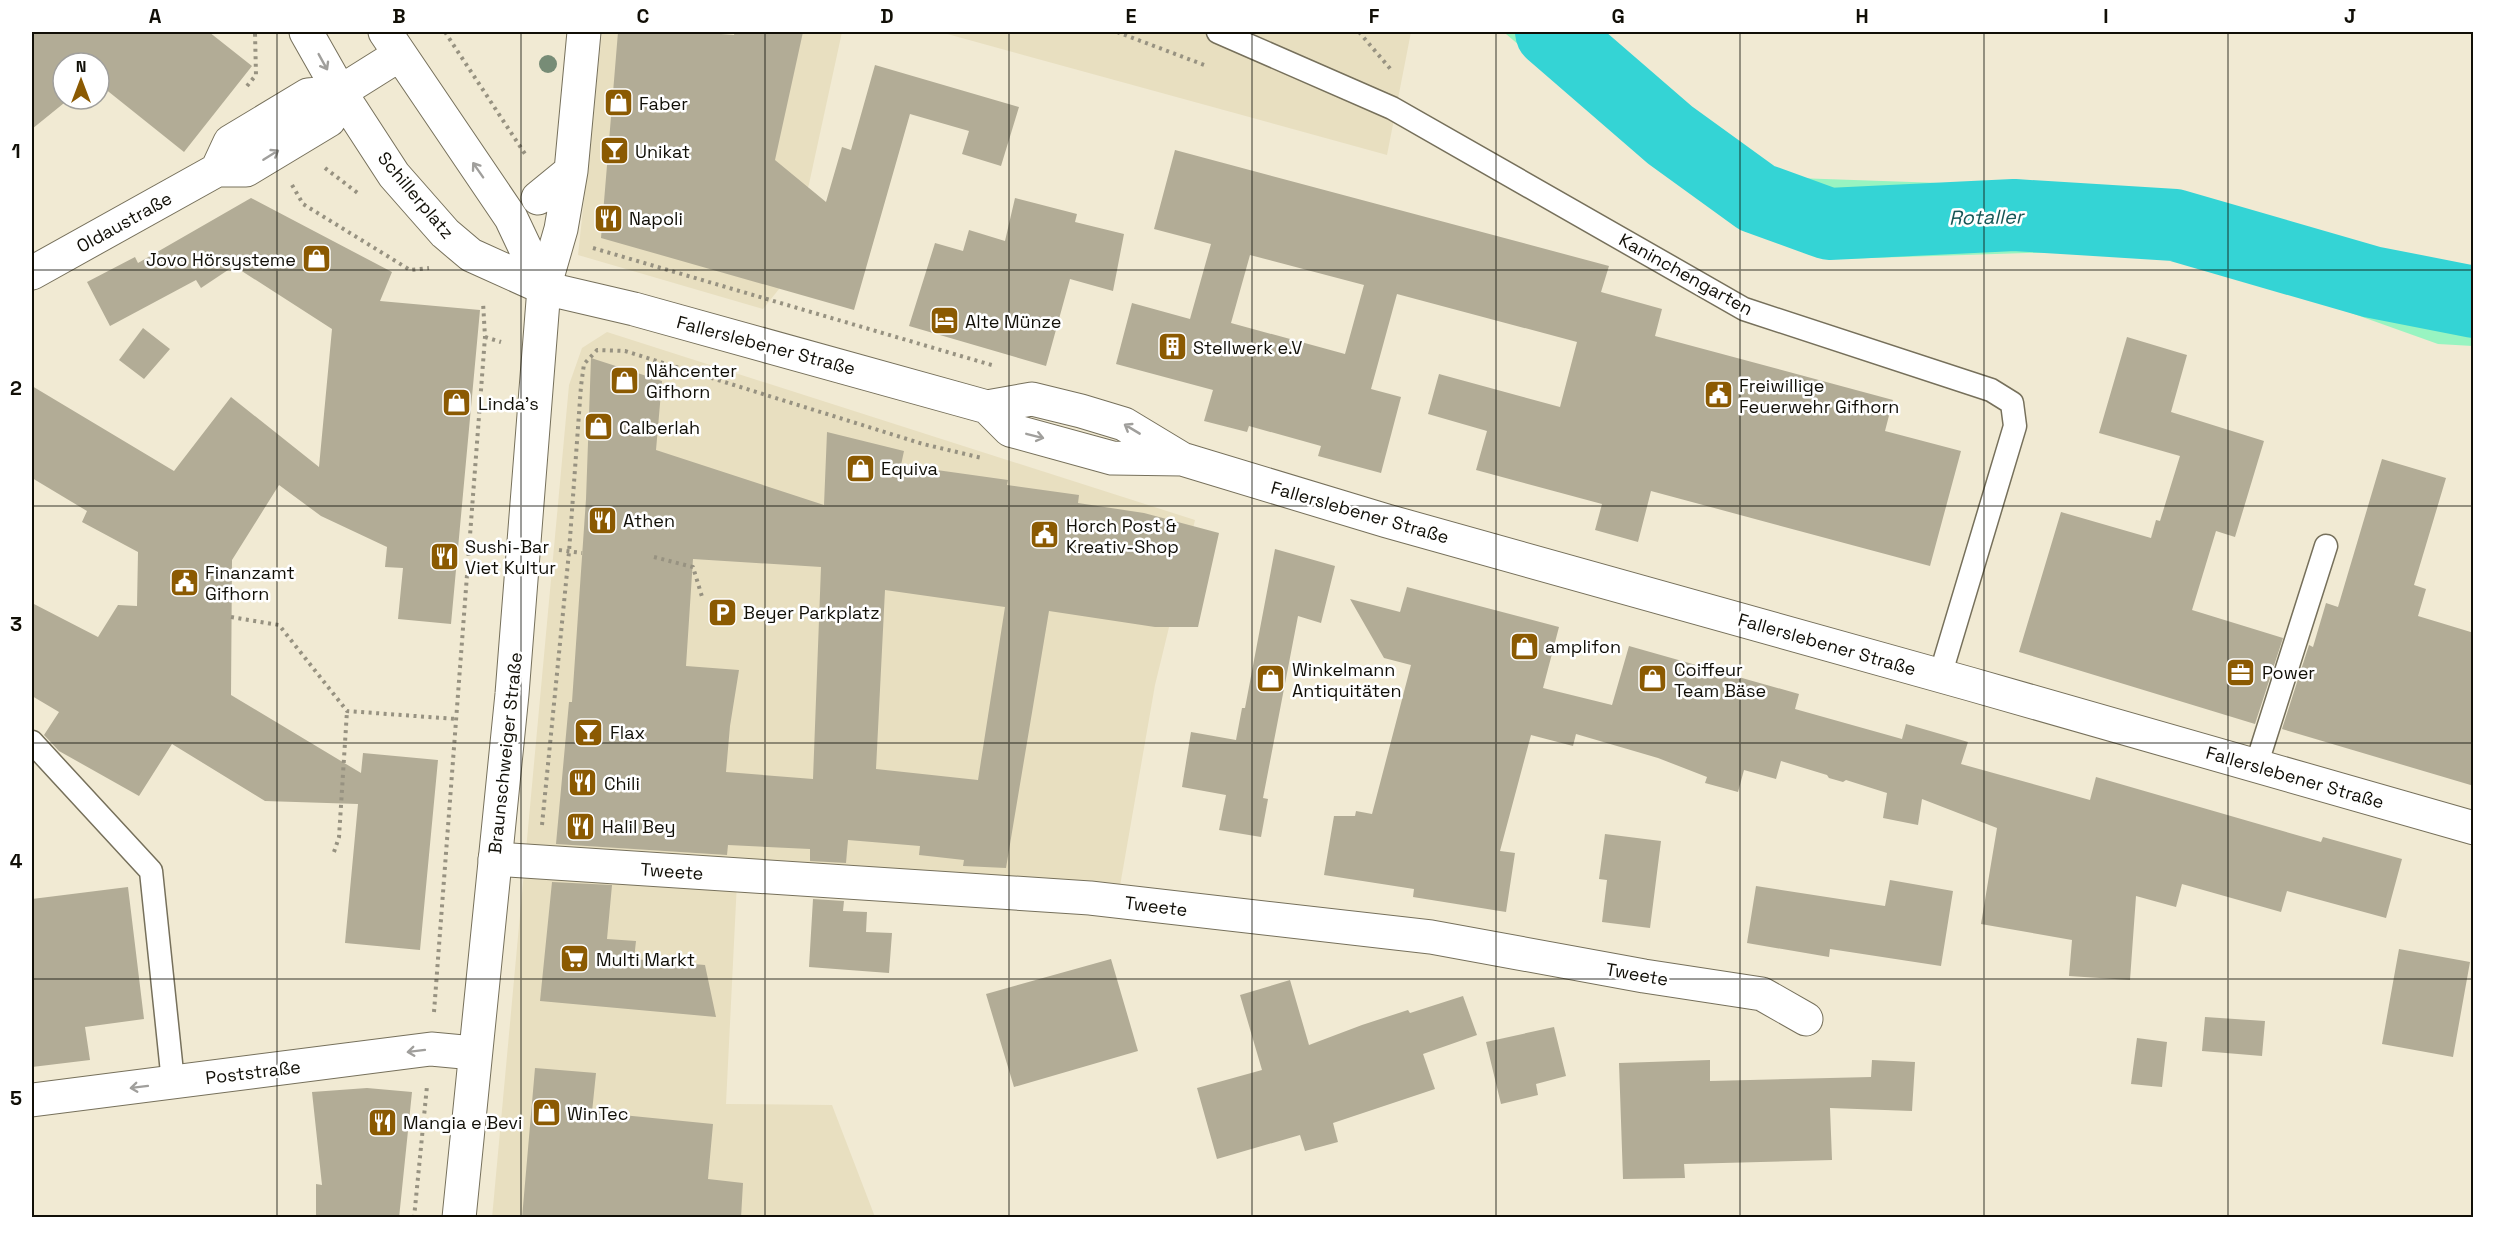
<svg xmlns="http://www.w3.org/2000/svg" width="2505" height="1249" font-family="'Space Grotesk',sans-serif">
  <rect width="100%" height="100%" fill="#f1ead3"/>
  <path fill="#e8dfc0" d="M602 32H842L809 184 779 289 763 309 578 255Z
    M940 32H1411L1387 155Z
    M607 332 1195 520 1155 685 1120 886 738 862 726 1104 832 1105 875 1217 492 1218 569 385 582 348Z"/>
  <path fill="#98f4c1" d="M1500 32H1595L1734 149 1796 178 2173 191 2263 214 2460 287H2473V346L2438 344 2211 263 2123 250 1839 259 1723 213 1625 135 1506 34Z"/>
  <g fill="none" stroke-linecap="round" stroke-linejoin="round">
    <path stroke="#34d4d5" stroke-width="72" d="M1551 32 1670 135 1757 198 1829 224 2014 215 2175 225 2372 282 2474 302"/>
  </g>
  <path fill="#b2ac96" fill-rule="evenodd" d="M32 32H209L252 66 184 152 99 84V63H63V99H69L32 129Z
    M618 32H695L734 35 735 32H803L775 160 826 202 842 147 851 150 875 65 1019 107 1001 166 962 154 969 131 910 114 854 310 601 238Z
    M1175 150 1609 266 1601 292 1662 309 1655 336 1893 400 1885 431 1961 451 1930 566 1651 491 1638 542 1595 530 1602 504 1476 470 1487 431 1428 414 1439 374 1560 407 1577 342 1397 294 1371 389 1401 397 1381 473 1318 456 1321 446 1249 426 1247 432 1204 421 1213 390 1116 364 1132 303 1190 319 1211 244 1154 229ZM1250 255 1364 285 1345 354 1231 323Z
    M251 198 392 272 380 301 480 310 451 624 398 619 403 568 385 567 387 547 321 516 279 485 232 560 231 695 361 773 363 753 438 760 420 950 345 943 358 804 265 801 172 744 139 796 59 751 44 735 59 712 32 696V603L98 637 118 605 137 606 138 552 82 522 87 511 32 478V386L174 471 231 397 319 467 332 329 234 266 201 288 196 280 110 326 87 282 135 257 138 263Z
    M1015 198 1077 214 1075 222 1124 234 1113 291 1070 279 1046 366 909 326 935 243 963 251 969 230 1005 241Z
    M143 328 170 349 144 379 119 360Z
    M2127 337 2187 355 2171 412 2264 441 2235 537 2216 531 2192 610 2283 638 2255 724 2019 652 2061 512 2151 538 2156 520 2160 521 2180 456 2099 433Z
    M591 358 662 381 656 450 824 505 827 432 904 451 901 465 1008 480 1007 485 1079 495 1078 503 1144 513 1219 533 1198 627H1155L1049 611 1006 868 963 866 964 860 919 855 920 846 848 840 846 863 810 861V849L728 845 727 855 556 844 569 702H572L586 499ZM693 559 821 567 813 779 726 772 730 726 739 670 686 666ZM885 590 1005 607 978 780 876 769Z
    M2382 459 2446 478 2414 585 2426 589 2418 616 2474 633V786L2282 729 2309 645 2313 647 2326 603 2338 607Z
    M1275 549 1335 566 1321 623 1298 616 1263 798 1268 799 1261 837 1219 830 1226 795 1182 787 1191 732 1236 740 1242 708H1245Z
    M1407 587 1559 627 1543 688 1612 705 1629 646 1799 694 1795 709 1902 739 1906 724 1968 742 1961 764 2090 800 2096 777 2321 842 2323 837 2402 859 2386 918 2287 891 2281 912 2182 884 2176 907 2136 896 2130 980 2069 976 2072 940 1981 924 1997 828 1922 799 1918 825 1883 818 1887 793 1846 780 1843 782 1829 778 1827 775 1781 761 1776 779 1744 770 1738 792 1705 783 1707 777 1658 758 1576 734 1573 746 1531 735 1500 851 1515 853 1506 912 1413 897 1414 889 1324 875 1334 816H1355L1356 811 1372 814 1411 665 1384 658 1350 599 1400 612Z
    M1605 834 1661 841 1650 928 1602 922 1607 880 1599 879Z
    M1890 880 1953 891 1941 966 1830 949 1829 957 1747 943 1756 886 1885 906Z
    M552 882 612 885 607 939 636 941 634 959 705 965 716 1017 540 1001Z
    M128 887 144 1019 85 1027 90 1060 32 1067V899Z
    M813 899 844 901 843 911 867 912 866 932 892 933 889 973 809 967Z
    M2399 949 2470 962 2453 1057 2382 1044Z
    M1111 959 1138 1051 1014 1087 986 994Z
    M1290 980 1309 1045 1362 1025 1408 1010 1410 1013 1463 996 1477 1035 1423 1054 1435 1089 1333 1123 1338 1142 1305 1151 1300 1135 1217 1159 1197 1088 1262 1070 1240 995Z
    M2205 1017 2265 1021 2262 1056 2202 1051Z
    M1554 1027 1566 1076 1536 1084 1538 1095 1501 1104 1486 1042Z
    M2137 1038 2167 1042 2162 1087 2131 1084Z
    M1710 1060V1081L1871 1077 1872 1060 1915 1062 1912 1111 1830 1108 1832 1160 1684 1164 1685 1178 1623 1179 1619 1063Z
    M535 1068 596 1073 592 1112 713 1124 708 1179 743 1183 741 1218H522Z
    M367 1088 412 1092 399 1218H316V1184L322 1185 312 1092Z"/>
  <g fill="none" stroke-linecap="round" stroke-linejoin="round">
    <defs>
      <path id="lane" d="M1218 32 1392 108 1744 309 1991 390 2012 403 2015 426 1940 676
        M32 742 151 871 173 1082
        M2256 766 2326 546"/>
      <path id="street" d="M538 198 571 171
        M544 288 561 229 571 171 584 32
        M495 859 1090 898 1431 937 1644 976 1762 994 1806 1019
        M32 1100 431 1049 474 1053"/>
      <path id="secondary" d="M306 32 340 92 394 175 445 233 471 255 544 288 634 309 987 407 1032 399 1081 411 1124 424 1182 459 1387 521 1970 684 2474 828
        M385 32 511 218 544 288
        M217 170 230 142 308 95 340 92 399 55
        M32 273 217 170H246L329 120 340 92
        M987 407 1010 430 1112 458 1182 459
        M459 1218 512 694 544 288"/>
    </defs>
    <use href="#lane" stroke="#76705b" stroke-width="25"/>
    <use href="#street" stroke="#76705b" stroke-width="35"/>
    <use href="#secondary" stroke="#76705b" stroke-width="35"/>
    <path stroke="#979281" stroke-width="4" stroke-dasharray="3 4.5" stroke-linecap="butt" d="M445 32 527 157
      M1117 32 1207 66
      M1359 32 1393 72
      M247 86 256 75 255 33
      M325 168 359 194
      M292 185 303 204 410 270 429 268
      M593 248 995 366
      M485 337 501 342
      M559 550 582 553
      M654 557 693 567 703 600
      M231 617 279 625 347 711 456 719
      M542 825 569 552 581 386 584 364 597 350 625 351 923 444 982 458
      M334 852 339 837 347 711
      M434 1012 485 337 483 302
      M414 1218 427 1086"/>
    <use href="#lane" stroke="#fff" stroke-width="22"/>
    <use href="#street" stroke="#fff" stroke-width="33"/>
    <use href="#secondary" stroke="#fff" stroke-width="33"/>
  </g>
  <circle fill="#778c76" cx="548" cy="64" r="9"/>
  <defs><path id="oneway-shaft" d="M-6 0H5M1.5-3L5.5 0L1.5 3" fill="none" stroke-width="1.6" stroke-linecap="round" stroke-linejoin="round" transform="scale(1.5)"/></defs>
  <g stroke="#a09f9c">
    <use href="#oneway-shaft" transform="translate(323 62) rotate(61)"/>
    <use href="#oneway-shaft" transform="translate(271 155) rotate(-32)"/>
    <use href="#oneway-shaft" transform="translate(478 170) rotate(-125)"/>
    <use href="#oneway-shaft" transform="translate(1132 429) rotate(-149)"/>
    <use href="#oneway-shaft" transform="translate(1035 436) rotate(14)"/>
    <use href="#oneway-shaft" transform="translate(416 1051) rotate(173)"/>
    <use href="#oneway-shaft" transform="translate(139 1087) rotate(173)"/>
  </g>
  <path fill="none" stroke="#110f07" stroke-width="1.5" stroke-opacity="0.55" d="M277 32V1218M521 32V1218M765 32V1218M1009 32V1218M1252 32V1218M1496 32V1218M1740 32V1218M1984 32V1218M2228 32V1218M32 270H2474M32 506H2474M32 743H2474M32 979H2474"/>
  <defs>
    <symbol id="shop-square" viewBox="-11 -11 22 22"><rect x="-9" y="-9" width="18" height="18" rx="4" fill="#8b5a02" stroke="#fff"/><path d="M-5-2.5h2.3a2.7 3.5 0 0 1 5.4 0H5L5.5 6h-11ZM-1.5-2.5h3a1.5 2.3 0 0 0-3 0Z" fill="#fff"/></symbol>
    <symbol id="bar-square" viewBox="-11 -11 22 22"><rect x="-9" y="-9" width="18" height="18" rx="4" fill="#8b5a02" stroke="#fff"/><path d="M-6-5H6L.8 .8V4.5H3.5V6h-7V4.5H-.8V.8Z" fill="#fff"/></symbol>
    <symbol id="restaurant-square" viewBox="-11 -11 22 22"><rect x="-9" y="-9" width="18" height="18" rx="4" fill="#8b5a02" stroke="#fff"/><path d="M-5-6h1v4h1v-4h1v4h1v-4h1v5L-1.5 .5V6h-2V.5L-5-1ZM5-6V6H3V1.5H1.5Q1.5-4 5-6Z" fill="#fff"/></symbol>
    <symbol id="hotel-square" viewBox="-11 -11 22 22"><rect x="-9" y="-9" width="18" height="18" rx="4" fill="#8b5a02" stroke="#fff"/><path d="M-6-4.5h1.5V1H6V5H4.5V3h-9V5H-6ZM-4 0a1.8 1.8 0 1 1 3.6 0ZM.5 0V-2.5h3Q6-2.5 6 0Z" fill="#fff"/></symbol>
    <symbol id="building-square" viewBox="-11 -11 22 22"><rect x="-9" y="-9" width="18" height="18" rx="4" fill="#8b5a02" stroke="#fff"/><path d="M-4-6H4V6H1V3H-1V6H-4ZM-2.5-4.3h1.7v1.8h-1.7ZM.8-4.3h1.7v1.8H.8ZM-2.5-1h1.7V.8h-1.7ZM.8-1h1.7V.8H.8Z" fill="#fff"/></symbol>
    <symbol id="civic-square" viewBox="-11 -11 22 22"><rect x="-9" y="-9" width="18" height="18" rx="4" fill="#8b5a02" stroke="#fff"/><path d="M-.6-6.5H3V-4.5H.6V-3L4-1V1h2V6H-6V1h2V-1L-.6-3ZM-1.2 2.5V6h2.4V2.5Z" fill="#fff"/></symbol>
    <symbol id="parking-square" viewBox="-11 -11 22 22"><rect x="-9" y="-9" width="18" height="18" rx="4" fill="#8b5a02" stroke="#fff"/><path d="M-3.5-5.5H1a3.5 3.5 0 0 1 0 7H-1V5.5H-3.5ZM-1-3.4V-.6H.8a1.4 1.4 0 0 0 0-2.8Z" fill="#fff"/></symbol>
    <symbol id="office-square" viewBox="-11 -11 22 22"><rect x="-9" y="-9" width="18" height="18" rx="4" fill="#8b5a02" stroke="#fff"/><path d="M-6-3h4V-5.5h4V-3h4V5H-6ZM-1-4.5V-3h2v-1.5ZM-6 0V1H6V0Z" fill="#fff"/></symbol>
    <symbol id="supermarket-square" viewBox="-11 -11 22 22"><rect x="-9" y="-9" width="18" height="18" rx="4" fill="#8b5a02" stroke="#fff"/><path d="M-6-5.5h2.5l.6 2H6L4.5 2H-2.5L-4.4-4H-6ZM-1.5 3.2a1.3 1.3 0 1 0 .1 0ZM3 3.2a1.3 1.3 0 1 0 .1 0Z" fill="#fff"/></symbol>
  </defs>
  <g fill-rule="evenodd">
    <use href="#shop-square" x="602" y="86" width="33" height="33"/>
    <use href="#bar-square" x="598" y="134" width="33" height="33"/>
    <use href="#restaurant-square" x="592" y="202" width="33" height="33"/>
    <use href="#shop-square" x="300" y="242" width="33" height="33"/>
    <use href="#hotel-square" x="928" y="304" width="33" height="33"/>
    <use href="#building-square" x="1156" y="330" width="33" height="33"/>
    <use href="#shop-square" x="608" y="364" width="33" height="33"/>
    <use href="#civic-square" x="1702" y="378" width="33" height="33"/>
    <use href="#shop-square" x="440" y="386" width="33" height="33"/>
    <use href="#shop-square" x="582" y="410" width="33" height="33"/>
    <use href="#shop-square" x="844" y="452" width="33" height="33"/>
    <use href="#restaurant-square" x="586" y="504" width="33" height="33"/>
    <use href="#civic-square" x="1028" y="518" width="33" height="33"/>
    <use href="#restaurant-square" x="428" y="540" width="33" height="33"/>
    <use href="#civic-square" x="168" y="566" width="33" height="33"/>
    <use href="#parking-square" x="706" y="596" width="33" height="33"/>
    <use href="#shop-square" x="1508" y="630" width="33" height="33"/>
    <use href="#office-square" x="2224" y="656" width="33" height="33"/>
    <use href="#shop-square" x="1254" y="662" width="33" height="33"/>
    <use href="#shop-square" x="1636" y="662" width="33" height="33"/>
    <use href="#bar-square" x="572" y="716" width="33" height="33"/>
    <use href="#restaurant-square" x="566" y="766" width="33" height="33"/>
    <use href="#restaurant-square" x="564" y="810" width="33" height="33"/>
    <use href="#supermarket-square" x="558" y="942" width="33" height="33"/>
    <use href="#shop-square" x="530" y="1096" width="33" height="33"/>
    <use href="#restaurant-square" x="366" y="1106" width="33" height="33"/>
  </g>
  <g text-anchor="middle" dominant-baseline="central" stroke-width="5" stroke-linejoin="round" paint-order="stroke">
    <g font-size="18" fill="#110f07" stroke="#fff" text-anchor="start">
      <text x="639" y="103">Faber</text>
      <text x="635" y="151">Unikat</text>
      <text x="629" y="218">Napoli</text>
      <text x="296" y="259" text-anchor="end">Jovo Hörsysteme</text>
      <text x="965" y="321">Alte Münze</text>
      <text x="1193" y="347">Stellwerk e.V</text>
      <text x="646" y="370">Nähcenter<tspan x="646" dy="21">Gifhorn</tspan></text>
      <text x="1739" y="385">Freiwillige<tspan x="1739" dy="21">Feuerwehr Gifhorn</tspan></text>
      <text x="478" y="403">Linda's</text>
      <text x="619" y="427">Calberlah</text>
      <text x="881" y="468">Equiva</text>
      <text x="623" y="520">Athen</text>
      <text x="1066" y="525">Horch Post &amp;<tspan x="1066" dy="21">Kreativ-Shop</tspan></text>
      <text x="465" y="546">Sushi-Bar<tspan x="465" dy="21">Viet Kultur</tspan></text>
      <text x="205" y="572">Finanzamt<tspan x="205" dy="21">Gifhorn</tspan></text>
      <text x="743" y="612">Beyer Parkplatz</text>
      <text x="1545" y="646">amplifon</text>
      <text x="1292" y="669">Winkelmann<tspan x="1292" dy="21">Antiquitäten</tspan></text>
      <text x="1674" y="669">Coiffeur<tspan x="1674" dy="21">Team Bäse</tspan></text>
      <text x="2262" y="672">Power</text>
      <text x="610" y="732">Flax</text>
      <text x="604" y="783">Chili</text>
      <text x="602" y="826">Halil Bey</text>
      <text x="596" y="959">Multi Markt</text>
      <text x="567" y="1113">WinTec</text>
      <text x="403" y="1122">Mangia e Bevi</text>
    </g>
    <g font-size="18" fill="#110f07" stroke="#fff">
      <text transform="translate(416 195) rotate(50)">Schillerplatz</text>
      <text transform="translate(124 222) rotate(-29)">Oldaustraße</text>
      <text transform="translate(1686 274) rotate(29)">Kaninchengarten</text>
      <text transform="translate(766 345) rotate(15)">Fallerslebener Straße</text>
      <text transform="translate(1360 512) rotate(16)">Fallerslebener Straße</text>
      <text transform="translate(1827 644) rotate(16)">Fallerslebener Straße</text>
      <text transform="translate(505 753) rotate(-84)">Braunschweiger Straße</text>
      <text transform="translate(2295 777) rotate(16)">Fallerslebener Straße</text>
      <text transform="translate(672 871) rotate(4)">Tweete</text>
      <text transform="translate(1156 906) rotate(7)">Tweete</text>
      <text transform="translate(1637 974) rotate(10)">Tweete</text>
      <text transform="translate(253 1072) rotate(-7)">Poststraße</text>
    </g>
    <g font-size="20" font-style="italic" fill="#165656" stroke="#fff">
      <text transform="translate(1986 217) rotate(-1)">Rotaller</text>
    </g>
  </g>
  <rect width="2505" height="1249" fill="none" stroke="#ffffff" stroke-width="66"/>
  <g transform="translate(81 81)"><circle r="28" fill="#ffffff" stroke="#a09f9c" stroke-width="1.5"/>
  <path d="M0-4.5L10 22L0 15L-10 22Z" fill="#8b5a02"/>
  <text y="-9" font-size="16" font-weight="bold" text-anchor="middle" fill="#110f07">N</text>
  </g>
  <rect x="33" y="33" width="2439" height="1183" fill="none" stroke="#110f07" stroke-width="2"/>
  <g font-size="20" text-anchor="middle" font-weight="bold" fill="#110f07">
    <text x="155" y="23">A</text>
    <text x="399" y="23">B</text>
    <text x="643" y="23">C</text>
    <text x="887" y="23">D</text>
    <text x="1131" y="23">E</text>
    <text x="1374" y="23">F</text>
    <text x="1618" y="23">G</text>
    <text x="1862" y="23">H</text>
    <text x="2106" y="23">I</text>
    <text x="2350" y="23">J</text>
    <text x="16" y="158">1</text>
    <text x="16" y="395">2</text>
    <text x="16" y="631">3</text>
    <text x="16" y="868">4</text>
    <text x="16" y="1105">5</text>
  </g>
</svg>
